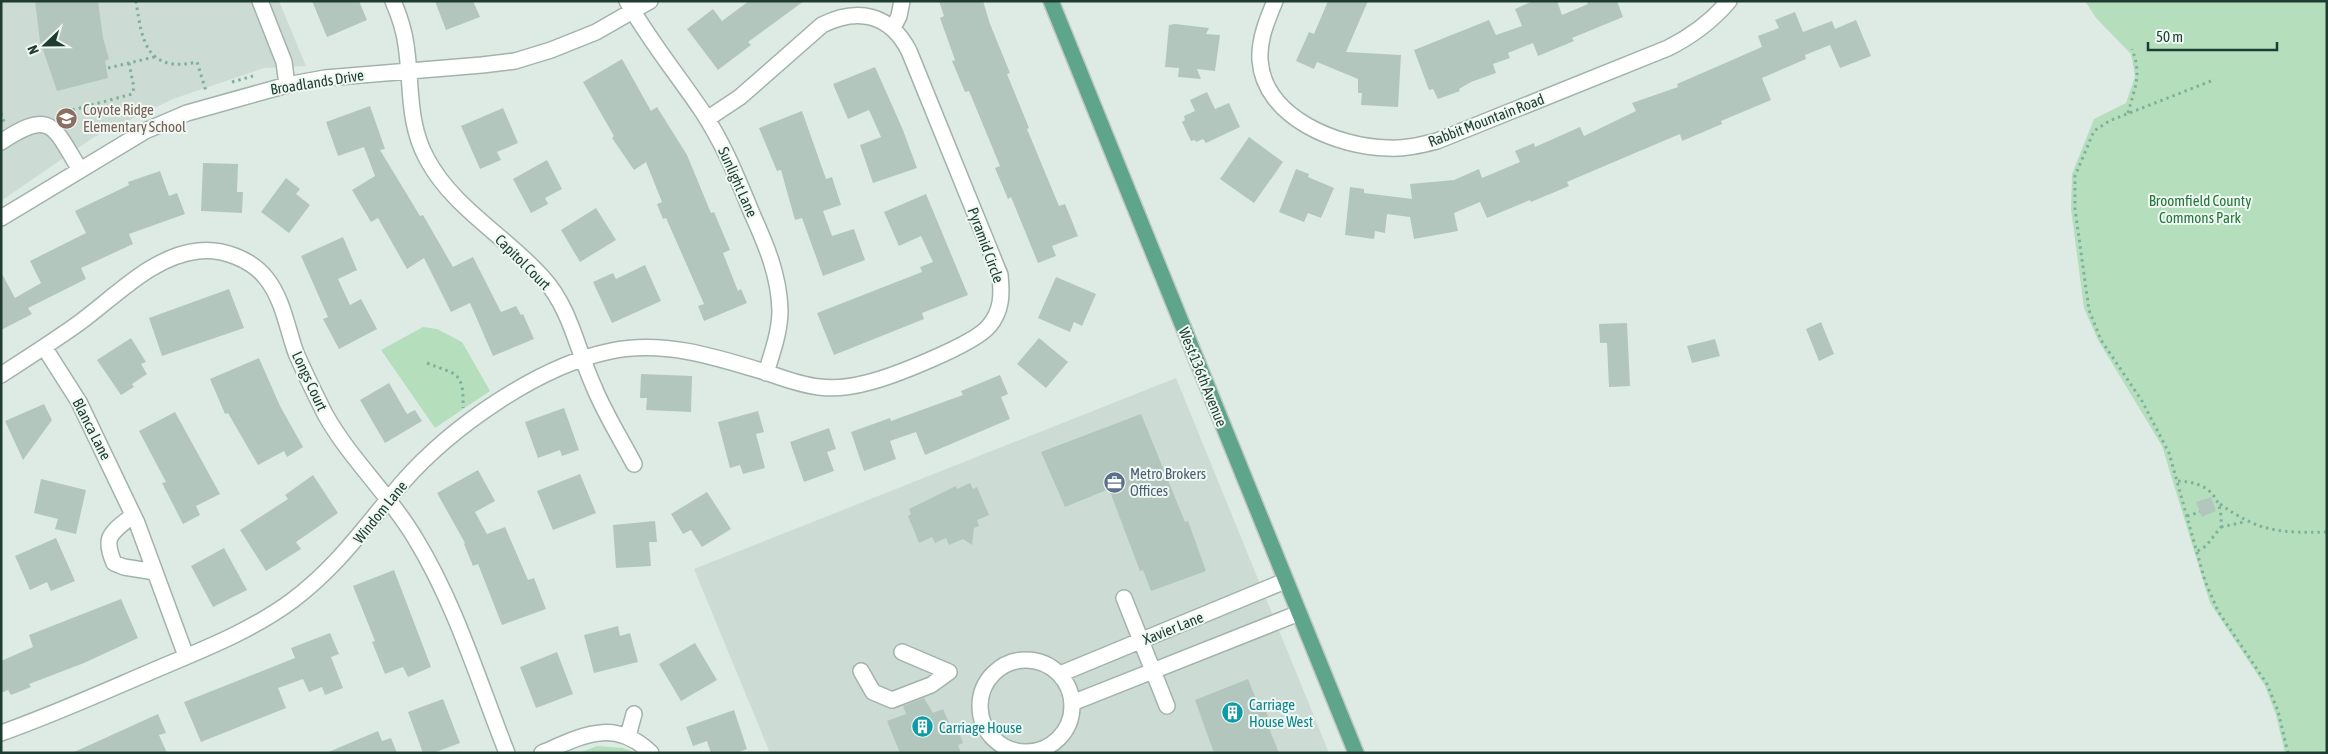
<svg xmlns="http://www.w3.org/2000/svg" width="2328" height="754" font-family="'Asap Condensed',sans-serif">
  <rect width="100%" height="100%" fill="#deebe4"/>
  <path fill="#ccdbd3" d="M1 1H279L306 66 264 68 173 99 94 137 1 201Z
    M1176 378 1329 753H770L694 569Z"/>
  <path fill="#b5dfbc" d="M2085 1H2327V753H2285L2276 715 2265 686 2210 603 2162 446 2098 340 2084 308 2071 209 2072 174 2094 119 2126 103 2135 76 2131 54 2096 18Z
    M423 327 437 329 462 342 490 391 435 428 381 350Z
    M597 746 623 748 635 753H579Z"/>
  <path fill="#b3c6bd" d="M35 1H98L103 38 109 59 105 61 108 78 57 91 40 41Z
    M312 1H359L367 20 327 37Z
    M435 1H473L480 17 446 30Z
    M749 1H804L748 42 751 45 718 70 687 29 713 9 722 21Z
    M939 1H983L990 24 1010 73 1007 74 1029 128 1027 129 1059 206 1065 204 1078 236 1052 246 1056 256 1038 263 1011 197 1008 199 995 168 1000 166 969 91 965 92 952 61 955 60 940 18 944 16Z
    M1328 1H1368L1346 52 1401 55 1398 107 1361 105 1362 93H1358V79L1317 62 1314 69 1296 61 1309 32 1314 34Z
    M1533 1H1557L1562 15 1588 4 1586 1H1617L1623 17 1572 38 1574 41 1538 56 1533 43 1508 53 1510 58 1493 64 1496 73 1471 82 1459 89 1460 91 1438 99 1433 89 1429 90 1414 50 1489 20 1496 35 1522 26 1515 9Z
    M1795 12 1803 32 1832 21 1835 29 1856 20 1871 56 1840 68 1830 45 1805 55 1806 59 1762 78 1771 100 1721 121 1722 124 1682 141 1680 134 1635 153 1567 182 1569 186 1531 202 1530 200 1487 218 1480 202 1454 213 1458 231 1414 239 1410 217 1387 214 1385 233 1375 231 1374 239 1345 235 1350 187 1364 189V193L1412 199 1410 184 1454 180 1479 169 1482 178 1520 162 1515 151 1534 143 1535 147 1580 127 1584 136 1636 111 1632 103 1678 87 1677 84 1762 47 1758 36 1779 28 1775 20Z
    M1175 24 1209 28 1206 34 1220 35 1215 71 1197 69 1201 79 1178 77 1179 68 1165 67 1169 25Z
    M622 59 651 111 657 107 687 155 711 213 714 212 730 250 723 253 738 291 741 289 747 303 704 321 698 306 704 304 666 218 663 219 657 204 662 202 646 162 634 170 612 138 614 136 583 82Z
    M875 67 903 130 917 168 873 183 860 145 881 137 869 110 848 119 833 84Z
    M1207 92 1215 109 1229 103 1240 127 1206 143 1203 139 1196 142 1195 140 1191 141 1182 122 1185 120 1184 116 1195 111 1190 100Z
    M370 106 385 149 380 150 420 216 423 215 453 267 473 257 501 312 516 306 521 315 523 314 534 339 493 356 470 303 451 312 424 258 407 269 378 218 371 222 352 190 375 176 364 147 338 156 326 122Z
    M503 108 518 143 497 152 501 160 480 169 461 126Z
    M802 111 826 179 832 177 841 205 823 211 832 236 854 229 865 260 823 276 802 218 795 220 781 170 777 171 759 128Z
    M1249 137 1283 162 1254 203 1220 179Z
    M547 160 562 189 545 198 548 204 531 213 513 179Z
    M203 163 238 164 237 192H243L242 213 201 211Z
    M1296 169 1309 174 1308 177 1334 188 1321 218 1308 213 1304 222 1279 212Z
    M160 171 169 196 177 193 185 214 129 234 133 244 81 268 86 279 28 308 32 314 1 330V272L15 298 41 283 30 261 86 233 75 211 129 185 128 182Z
    M286 178 300 189 296 194 310 205 289 233 261 212Z
    M926 194 968 295 922 313 924 319 834 355 817 313 922 272 920 267 933 262 921 236 899 246 884 212Z
    M596 208 616 240 580 262 561 230Z
    M343 237 357 270 338 279 350 305 361 299 377 329 339 349 323 319 328 317 301 256Z
    M645 265 661 301 612 323 593 282 613 273 616 279Z
    M1056 277 1096 294 1082 326 1074 322 1070 332 1038 318Z
    M229 289 244 328 162 356 149 318Z
    M1821 322 1834 354 1819 361 1806 329Z
    M1627 323 1630 386 1609 387 1607 343H1600L1599 324Z
    M131 338 146 362 141 364 147 374 132 384 134 387 121 395 97 360Z
    M1039 338 1068 362 1046 388 1017 364Z
    M1715 339 1720 356 1692 363 1687 346Z
    M259 358 280 406 303 447 287 457 284 451 258 465 228 413 225 414 210 379Z
    M641 374 692 376 691 412 646 410 647 398H640Z
    M1000 375 1008 394 1001 397 1010 419 925 455 916 432 890 441 896 459 864 471 851 432 890 418 891 421 963 395 961 391Z
    M389 383 407 414 415 410 422 421 385 443 360 400Z
    M44 404 52 420 23 460 5 421Z
    M564 408 579 450 562 456 560 450 538 458 525 422Z
    M758 411 764 432 756 434 765 468 743 474 740 465 730 468 718 422Z
    M175 412 220 494 196 506 200 515 183 524 162 483 166 482 139 431Z
    M1141 414 1185 522 1188 521 1206 571 1151 591 1143 570 1140 571 1109 489 1065 507 1041 452Z
    M829 428 836 449 827 452 834 471 804 482 790 442Z
    M478 470 495 501 475 512 487 534 505 527 528 580 534 578 546 609 502 625 478 564 473 566 464 544 465 543 437 493Z
    M580 474 596 513 553 530 537 491Z
    M313 475 338 513 296 542 301 549 266 571 240 530 288 499 285 495Z
    M41 479 86 490 76 534 55 529 58 519 34 513Z
    M970 483 973 489 977 487 989 515 977 520 979 526 974 528 972 545 963 539 949 545 946 538 935 543 932 537 919 543 908 516 911 514 909 509 956 486 957 489Z
    M707 492 731 529 702 547 691 530 683 534 671 514Z
    M2211 497 2216 511 2202 517 2196 502Z
    M655 521 657 542H649L651 566 616 568 613 525Z
    M56 538 75 581 51 591 47 582 30 590 15 556Z
    M224 548 247 590 213 607 191 566Z
    M394 570 431 667 408 677 403 667 385 674 372 642 375 641 353 586Z
    M121 599 138 638 84 663 29 684 31 687 11 695 8 690 1 693V661L33 647 29 635Z
    M618 626 620 636 630 633 638 662 594 673 584 635Z
    M330 633 339 654 331 657 343 688 325 695 322 687 309 692 303 679 278 688 286 708 201 742 184 702 295 658 291 648Z
    M695 643 717 680 681 701 659 664Z
    M557 652 573 694 536 708 520 667Z
    M1248 679 1258 704 1262 702 1271 724 1268 726 1279 753H1214L1195 700Z
    M924 698 933 713 943 709 950 725 955 723 963 743 958 745 961 753H900L887 721 906 714 903 706Z
    M443 699 460 743 433 753H423L408 712Z
    M734 710 747 749 736 753H711L707 741 693 746 686 727Z
    M158 714 166 733 159 735 167 753H72Z
    M378 731 382 741 391 738 397 753H326Z"/>
  <g fill="none" stroke-linecap="round" stroke-linejoin="round">
    <defs>
      <path id="minor" d="M260 1 284 62 287 85
        M393 1C399 15 404 29 406 45 412 84 407 123 427 159 453 208 507 237 543 278 571 309 577 350 594 387 605 414 621 439 634 464
        M627 1C649 40 677 74 702 111 724 144 738 180 753 216 767 247 779 276 780 310 780 332 772 353 766 373
        M1275 1C1267 20 1259 39 1260 60 1264 118 1338 147 1388 148 1405 149 1421 145 1437 141L1668 48C1692 36 1711 22 1729 1
        M893 28 899 16 902 1
        M1 142C51 109 53 125 80 170
        M1 218 145 131 187 113 287 85 325 78 482 65 515 61 551 50 596 32 650 1
        M44 347 79 402 137 523 186 656
        M1 375C27 358 54 341 79 323 115 297 152 256 198 251 222 248 251 259 266 278 283 299 287 328 296 353 305 374 315 394 325 414 350 459 389 494 415 538 456 605 478 680 507 753
        M133 515C112 533 102 535 114 563L124 567 155 572
        M1124 598 1167 706
        M902 652 949 672
        M980 706a46 46 0 1 1 92 0a46 46 0 1 1-92 0Z
        M861 671 873 692 892 700 931 685 949 672
        M1060 674 1285 581
        M1072 703 1299 613
        M1 733C52 715 101 693 150 672 199 651 250 632 293 600 340 564 365 526 402 483 451 427 538 366 611 351 665 340 716 357 768 373 785 379 801 385 819 387 835 389 851 387 866 383 892 377 975 344 989 326 1002 311 1002 294 1000 275L909 51C890 14 858 7 822 25L740 97 707 119
        M628 736 634 714
        M542 753C582 736 614 717 651 753"/>
      <path id="major" d="M1051 1 1356 753"/>
    </defs>
    <use href="#minor" stroke="#a1b3ab" stroke-width="18"/>
    <use href="#major" stroke="#c0c8c5" stroke-width="18"/>
    <path stroke="#7cb29b" stroke-width="3" stroke-dasharray="2.5 4" stroke-linecap="butt" d="M136 1C142 41 146 73 197 62L206 91
      M108 68 154 57
      M2211 81 2109 121 2094 131 2075 176V209L2089 310 2101 340 2142 401 2169 453 2205 581 2218 611 2267 684 2278 711 2288 753
      M232 82 253 76
      M1 113 4 122
      M2128 113C2135 87 2142 75 2132 49
      M61 116 69 111 132 94 134 88 129 63
      M427 363C456 375 464 370 463 408
      M2178 481C2208 482 2223 497 2221 527L2206 546 2196 552
      M2220 504C2259 532 2280 533 2327 532
      M2187 516 2200 512
      M2221 527 2244 522"/>
    <use href="#minor" stroke="#fff" stroke-width="15"/>
    <use href="#major" stroke="#5ea58b" stroke-width="15"/>
  </g>
  <defs>
    <symbol id="school-disc" viewBox="-11 -11 22 22"><circle r="9.5" fill="#8d6e63" stroke="#eff8f2"/><path d="M0-5L7-2L0 1L-7-2ZM-4 1L0 2.5L4 1V4Q0 6-4 4Z" fill="#fff"/></symbol>
    <symbol id="office-disc" viewBox="-11 -11 22 22"><circle r="9.5" fill="#5c6f8a" stroke="#eff8f2"/><path d="M-6-3h4V-5.5h4V-3h4V5H-6ZM-1-4.5V-3h2v-1.5ZM-6 0V1H6V0Z" fill="#fff"/></symbol>
    <symbol id="building-disc" viewBox="-11 -11 22 22"><circle r="9.5" fill="#0f9aa8" stroke="#eff8f2"/><path d="M-4-6H4V6H1V3H-1V6H-4ZM-2.5-4.3h1.7v1.8h-1.7ZM.8-4.3h1.7v1.8H.8ZM-2.5-1h1.7V.8h-1.7ZM.8-1h1.7V.8H.8Z" fill="#fff"/></symbol>
  </defs>
  <g fill-rule="evenodd">
    <use href="#school-disc" x="54" y="106" width="25" height="25"/>
    <use href="#office-disc" x="1102" y="470" width="25" height="25"/>
    <use href="#building-disc" x="1220" y="700" width="25" height="25"/>
    <use href="#building-disc" x="910" y="714" width="25" height="25"/>
  </g>
  <g text-anchor="middle" dominant-baseline="central" stroke-width="4" stroke-linejoin="round" paint-order="stroke">
    <g font-size="15" fill="#1e3c31" stroke="#eff8f2">
      <text transform="translate(317 82) rotate(-9)">Broadlands Drive</text>
      <text transform="translate(1486 120) rotate(-21)">Rabbit Mountain Road</text>
      <text transform="translate(738 182) rotate(66)">Sunlight Lane</text>
      <text transform="translate(986 245) rotate(70)">Pyramid Circle</text>
      <text transform="translate(523 262) rotate(45)">Capitol Court</text>
      <text transform="translate(1203 377) rotate(68)">West 136th Avenue</text>
      <text transform="translate(310 381) rotate(65)">Longs Court</text>
      <text transform="translate(92 429) rotate(63)">Blanca Lane</text>
      <text transform="translate(380 512) rotate(-51)">Windom Lane</text>
      <text transform="translate(1173 628) rotate(-22)">Xavier Lane</text>
    </g>
    <g font-size="15" fill="#785e54" stroke="#eff8f2" text-anchor="start">
      <text x="83" y="109">Coyote Ridge<tspan x="83" dy="17">Elementary School</tspan></text>
    </g>
    <g font-size="15" fill="#25763c" stroke="#eff8f2">
      <text x="2200" y="200">Broomfield County<tspan x="2200" dy="17">Commons Park</tspan></text>
    </g>
    <g font-size="15" fill="#4e5e75" stroke="#eff8f2" text-anchor="start">
      <text x="1130" y="473">Metro Brokers<tspan x="1130" dy="17">Offices</tspan></text>
    </g>
    <g font-size="15" fill="#0d838f" stroke="#eff8f2" text-anchor="start">
      <text x="1249" y="704">Carriage<tspan x="1249" dy="17">House West</tspan></text>
      <text x="939" y="727">Carriage House</text>
    </g>
  </g>
  <rect width="2328" height="754" fill="none" stroke="#1e3c31" stroke-width="5"/>
  <g transform="translate(45 45) rotate(248)" stroke="#eff8f2" stroke-width="4" paint-order="stroke">
  <path d="M0-4L9 19L0 12L-9 19Z" fill="#1e3c31"/>
  <text y="-8" font-size="14" font-weight="bold" text-anchor="middle" fill="#1e3c31">N</text>
  </g>
  <path d="M2148 42v8h129v-8" fill="none" stroke="#1e3c31" stroke-width="2.5"/>
  <text x="2156" y="42" font-size="15" fill="#1e3c31" stroke="#eff8f2" stroke-width="4" paint-order="stroke">50 m</text>
</svg>
